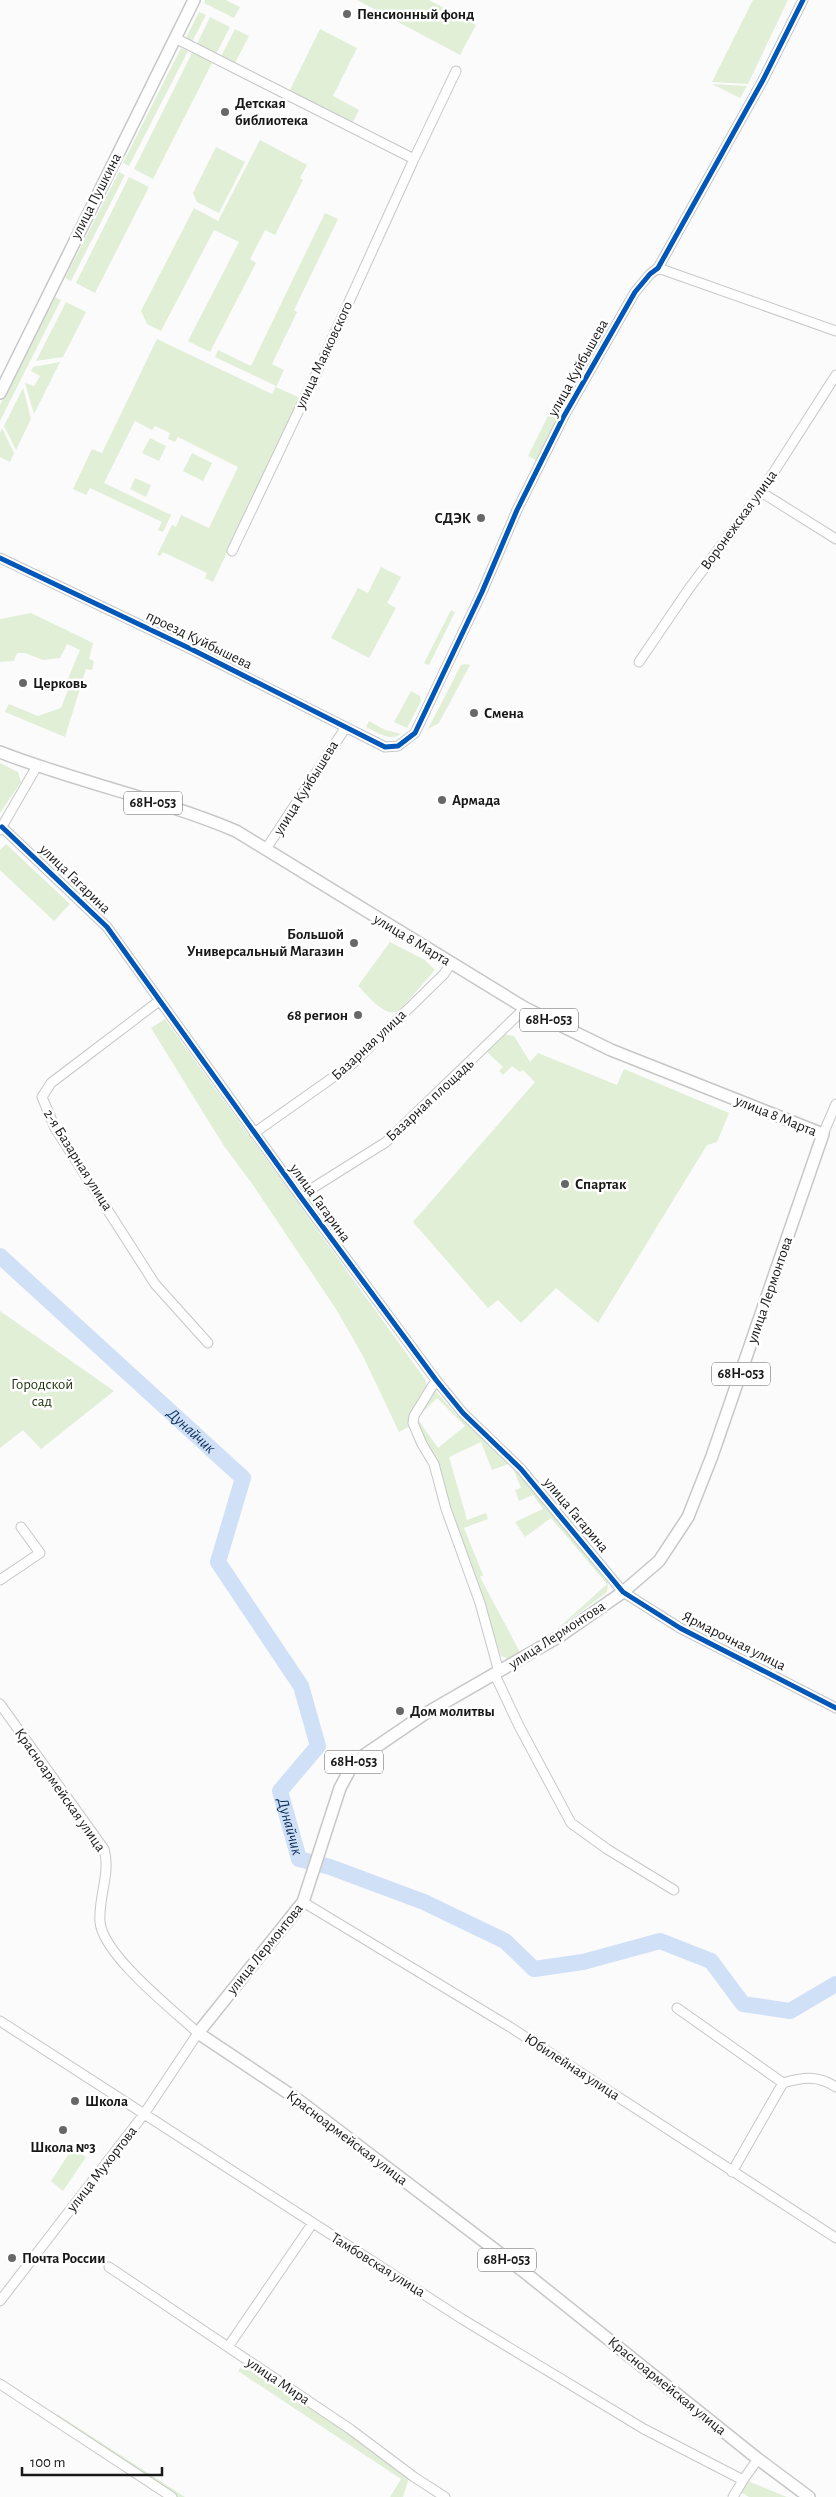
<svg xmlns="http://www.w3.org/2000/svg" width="836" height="2497" font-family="'Alegreya Sans',sans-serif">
  <rect width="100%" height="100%" fill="#fbfbfc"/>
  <path fill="#e0efd6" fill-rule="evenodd" d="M205 0H226L240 7 234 18 204 3Z
    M357 0H429L476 25 460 55Z
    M753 0H788L748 84 712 82Z
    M199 12 206 15 191 44 185 40Z
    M210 17 230 27 215 56 196 46Z
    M235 29 249 36 234 65 220 58Z
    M320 29 357 48 333 96 359 110 352 124 289 92Z
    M181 48 188 51 129 166 123 163Z
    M192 53 212 63 153 179 134 169Z
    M712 84 747 86 740 98Z
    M260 140 307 165 300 178 303 180 275 235 265 230 250 259 256 263 210 352 188 341 239 242 214 230 161 331 147 324 141 311 194 208 218 221Z
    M216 147 245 162 219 213 197 202 193 193Z
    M119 172 125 175 71 281 65 278Z
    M129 177 149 187 95 293 76 283Z
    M325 213 338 219 294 310 297 312 272 364 284 370 276 387 300 398 213 582 205 578 207 573 163 552 160 556 157 555 172 525 176 527 181 515 209 528 238 467 178 437 175 442 168 439 170 433 155 426 152 430 135 421 104 483 171 515 163 532 158 530 162 522 90 488 86 495 73 489 92 449 102 453 157 339 272 394 276 386 215 357 218 350 251 366Z
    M55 297 61 300 0 421V405Z
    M66 302 86 312 63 357 36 361Z
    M60 362 34 414 25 383 34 386 40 376 31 371 33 367Z
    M23 388 31 419 16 450 4 426Z
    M552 408C568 420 546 448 539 462L528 456Z
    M2 428 14 453 10 462 0 457V433Z
    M150 438 166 446 159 461 142 453Z
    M192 453 212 463 203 481 183 471Z
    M135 478 151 485 146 497 130 489Z
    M381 567 401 577 387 603 396 608 369 658 331 638 358 588 368 593Z
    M451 610 455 612 429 665 424 663Z
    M31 613 93 643 89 659 94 661 92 670 86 669 65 737 5 712 9 704 38 716 61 708 68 690 67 681 80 650 67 644 60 658 43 660 25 653H17L14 661 0 662V619Z
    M465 664 470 665 439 723 428 729 461 665Z
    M411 691 420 696 421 701 407 728 394 722Z
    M369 721 385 730 401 734C389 742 377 732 366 727Z
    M0 763 18 772 21 782 0 813Z
    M6 844 70 904 54 921 0 870V850Z
    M390 942 425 960 435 970 399 1011C384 1018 369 996 358 986Z
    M165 1019 425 1379 427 1386C422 1400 406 1411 410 1426L399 1432 363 1356 336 1309 253 1185 224 1146 151 1028Z
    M503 1034 514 1036 530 1062 538 1053 617 1085 624 1069 729 1113 717 1142 707 1145 598 1323 556 1288 521 1323 498 1300 488 1308 413 1222 535 1082 523 1070 520 1072 512 1066 503 1075 499 1071 503 1067 485 1050Z
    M0 1311 114 1391 41 1449 23 1430 0 1448Z
    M433 1388 456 1414 510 1462 608 1583 607 1592 555 1631 607 1584 551 1518 525 1537 515 1522 543 1509 533 1495 519 1501 515 1490 521 1488 511 1463 492 1470 481 1442 449 1457 467 1520 486 1513 488 1519 464 1528 483 1575 480 1577 521 1654 509 1659 501 1656 436 1462 416 1423 415 1418ZM437 1398 465 1426 438 1448 417 1418Z
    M72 2149 86 2157 63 2191 51 2181Z
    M244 2363 356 2437 409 2478 403 2497H390L401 2479 238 2371Z
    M57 2414 185 2497H177L56 2416Z
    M745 2481H748L787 2497H749L739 2491Z"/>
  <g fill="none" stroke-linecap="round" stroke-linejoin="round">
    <path stroke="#d0e0f6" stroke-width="16" id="s1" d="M0 1256 243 1478 218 1562 301 1686 318 1746 280 1791 299 1859 330 1867 424 1902 505 1941 534 1969 583 1962 660 1941 711 1961 743 2004 790 2011 836 1984"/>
    <defs>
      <path id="minor" d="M175 38 414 159 456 71
        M658 268 836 331
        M761 492 836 539
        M232 551 317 372 414 159
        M0 558 193 650 385 747 398 746 415 733 482 592 517 510 564 416 635 292 650 274 658 268 763 80 803 0
        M639 662 688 590 761 492 836 375
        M2 827 107 927 300 1196 436 1380 463 1413 521 1469 623 1592 680 1628 836 1708
        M0 830 37 766
        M266 849 346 727
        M159 1001 51 1083 42 1097 55 1128 155 1284 208 1343
        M254 1133 352 1064 444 974 451 963
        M823 1134 836 1104
        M300 1196 386 1142 525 1008
        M436 1380 414 1416 413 1423 422 1444 434 1464 446 1509 480 1603 499 1672
        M0 1580 40 1553 21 1527
        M495 1675 519 1726 571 1823 607 1849 674 1890
        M0 1704 104 1849C111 1874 98 1897 100 1922 103 1955 173 2010 198 2033L144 2114 0 2301
        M303 1902 510 2027 836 2238
        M677 2008 783 2083C803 2077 818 2075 836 2087
        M0 2021 462 2319 644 2429 743 2480 758 2459
        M732 2172 783 2083
        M109 2267 350 2429 414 2477 445 2497
        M228 2347 312 2224
        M0 2384 172 2497
        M733 2497 743 2480"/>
      <path id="major" d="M0 393 194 0
        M0 752C77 782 160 799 236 831L525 1008 611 1050 823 1134 712 1456 688 1517 659 1561 623 1592 560 1636 423 1715 354 1762 340 1788 303 1902 198 2033 297 2099 523 2271 758 2459 809 2497"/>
    </defs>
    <use href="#minor" stroke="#c7c7c8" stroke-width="11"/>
    <use href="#major" stroke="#c7c7c8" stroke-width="14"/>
    <use href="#minor" stroke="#fefeff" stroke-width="9"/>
    <use href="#major" stroke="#fefeff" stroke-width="11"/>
    <defs>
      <path id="cycleway" d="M0 558 193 650 385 747 398 746 415 733 482 592 517 510 564 416 635 292 650 274 658 268 763 80 803 0
        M2 827 107 927 300 1196 436 1380 463 1413 521 1469 623 1592 680 1628 836 1708"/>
    </defs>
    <use href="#cycleway" stroke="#fff" stroke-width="8"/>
    <use href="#cycleway" stroke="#0057b8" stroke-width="5"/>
  </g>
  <g fill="#676768" stroke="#fff" stroke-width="2">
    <circle cx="347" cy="14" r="5"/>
    <circle cx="225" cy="112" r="5"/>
    <circle cx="481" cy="518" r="5"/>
    <circle cx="23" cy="683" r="5"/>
    <circle cx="474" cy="713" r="5"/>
    <circle cx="442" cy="800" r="5"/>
    <circle cx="354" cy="943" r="5"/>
    <circle cx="358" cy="1015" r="5"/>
    <circle cx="565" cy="1184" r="5"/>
    <circle cx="400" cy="1711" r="5"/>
    <circle cx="75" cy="2101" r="5"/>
    <circle cx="63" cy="2130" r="5"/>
    <circle cx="12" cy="2258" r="5"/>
  </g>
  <g text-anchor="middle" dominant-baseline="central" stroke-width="5" stroke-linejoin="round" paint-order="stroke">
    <g fill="#fff" stroke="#5d5d5e" stroke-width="1">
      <rect x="124" y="791.5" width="58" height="23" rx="4"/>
      <rect x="520" y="1008.5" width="58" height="23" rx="4"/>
      <rect x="712" y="1362.5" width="58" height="23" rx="4"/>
      <rect x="325" y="1750.5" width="58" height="23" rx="4"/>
      <rect x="478" y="2248.5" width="58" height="23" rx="4"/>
    </g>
    <g font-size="14" font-weight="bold" fill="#181819">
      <text x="153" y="803">68Н-053</text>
      <text x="549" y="1020">68Н-053</text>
      <text x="741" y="1374">68Н-053</text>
      <text x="354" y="1762">68Н-053</text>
      <text x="507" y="2260">68Н-053</text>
    </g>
    <g font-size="15" font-weight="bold" fill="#181819" stroke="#fff" text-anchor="start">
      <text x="357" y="14">Пенсионный фонд</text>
      <text x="235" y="103">Детская<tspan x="235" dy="17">библиотека</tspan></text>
      <text x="471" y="518" text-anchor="end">СДЭК</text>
      <text x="33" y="683">Церковь</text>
      <text x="484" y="713">Смена</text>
      <text x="452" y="800">Армада</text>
      <text x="344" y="934" text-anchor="end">Большой<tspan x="344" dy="17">Универсальный Магазин</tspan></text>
      <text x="348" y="1015" text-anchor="end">68 регион</text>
      <text x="575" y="1184">Спартак</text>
      <text x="410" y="1711">Дом молитвы</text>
      <text x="85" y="2101">Школа</text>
      <text x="63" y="2147" text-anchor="middle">Школа №3</text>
      <text x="22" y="2258">Почта России</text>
    </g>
    <g font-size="15" fill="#181819" stroke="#fff">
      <text transform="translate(96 196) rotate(-63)">улица Пушкина</text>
      <text transform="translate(324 355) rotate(-65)">улица Маяковского</text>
      <text transform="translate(578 368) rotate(-61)">улица Куйбышева</text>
      <text transform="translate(739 520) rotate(-54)">Воронежская улица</text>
      <text transform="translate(199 640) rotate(26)">проезд Куйбышева</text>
      <text transform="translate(306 788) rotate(-58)">улица Куйбышева</text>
      <text transform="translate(75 879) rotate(44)">улица Гагарина</text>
      <text transform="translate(412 940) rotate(31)">улица 8 Марта</text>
      <text transform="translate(369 1045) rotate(-43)">Базарная улица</text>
      <text transform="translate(430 1100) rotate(-43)">Базарная площадь</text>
      <text transform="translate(776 1116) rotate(22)">улица 8 Марта</text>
      <text transform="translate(78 1160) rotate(58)">2-я Базарная улица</text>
      <text transform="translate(320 1203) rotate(54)">улица Гагарина</text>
      <text transform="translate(770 1290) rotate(-71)">улица Лермонтова</text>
      <text transform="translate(576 1515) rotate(50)">улица Гагарина</text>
      <text transform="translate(557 1635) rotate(-33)">улица Лермонтова</text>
      <text transform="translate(734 1641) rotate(27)">Ярмарочная улица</text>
      <text transform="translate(60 1790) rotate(55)">Красноармейская улица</text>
      <text transform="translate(265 1949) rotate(-51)">улица Лермонтова</text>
      <text transform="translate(572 2067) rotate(33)">Юбилейная улица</text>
      <text transform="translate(347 2138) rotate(37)">Красноармейская улица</text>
      <text transform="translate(102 2169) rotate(-52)">улица Мухортова</text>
      <text transform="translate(378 2265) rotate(32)">Тамбовская улица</text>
      <text transform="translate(278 2381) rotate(34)">улица Мира</text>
      <text transform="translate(667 2386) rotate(39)">Красноармейская улица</text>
    </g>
    <g font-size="15" fill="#1d3109" stroke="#fff">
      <text x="42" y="1384">Городской<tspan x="42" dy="17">сад</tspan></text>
    </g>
    <g font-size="16" font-style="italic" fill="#072c59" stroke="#fff">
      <text stroke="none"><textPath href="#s1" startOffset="259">Дунайчик</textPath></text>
      <text stroke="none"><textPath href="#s1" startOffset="724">Дунайчик</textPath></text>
    </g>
  </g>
  <path d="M22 2467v8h140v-8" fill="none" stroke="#181819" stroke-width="2.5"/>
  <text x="30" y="2467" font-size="15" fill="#181819" stroke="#ffffff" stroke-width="4" paint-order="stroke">100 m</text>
</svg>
